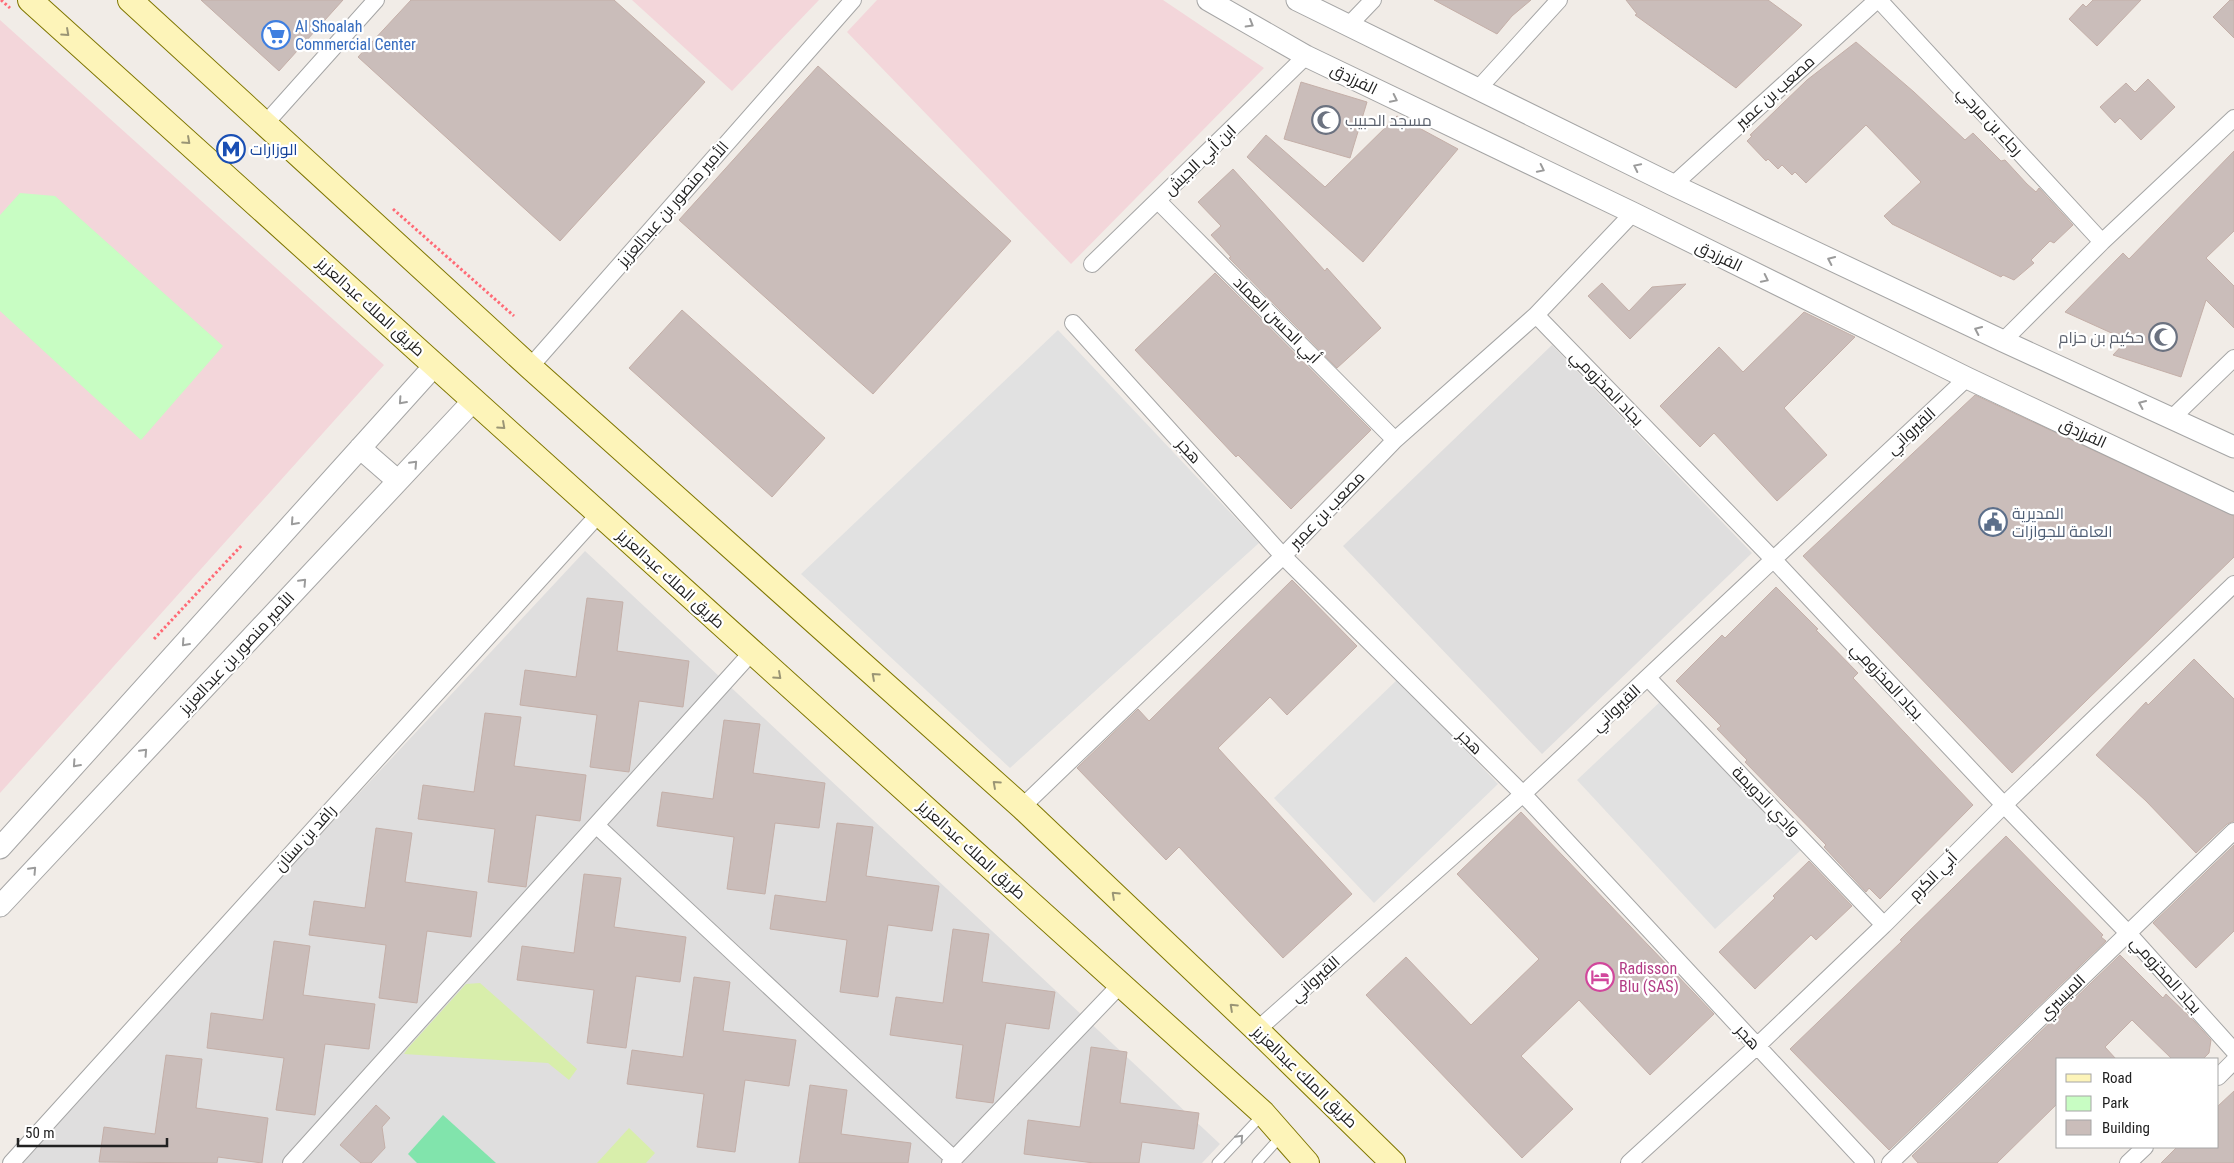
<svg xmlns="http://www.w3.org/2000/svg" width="2234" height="1163" font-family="'Roboto Condensed',Cairo,sans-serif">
  <rect width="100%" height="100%" fill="#f1ece7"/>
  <path fill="#dfdede" d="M1552 345 1752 553 1542 754 1343 546Z
    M585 551 1220 1144 1202 1163H14Z"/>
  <path fill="#f3d6da" d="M632 0H819L732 91Z
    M877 0H1163L1264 68 1071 264 847 32Z
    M0 20 384 365 0 793Z"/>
  <path fill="#d8eeab" d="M480 983 577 1069 569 1080 548 1063 404 1054 408 1048 466 984Z
    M629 1128 655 1153 646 1163H597Z"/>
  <path fill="#c8fdc3" d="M20 193 55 196 223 346 141 440 0 311V215Z"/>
  <path fill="#81e4ac" d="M443 1115 496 1163H417L408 1154Z"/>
  <path fill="#e1e1e1" d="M1058 330 1259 543 1010 768 801 574Z
    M1398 679 1498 784 1374 903 1274 798Z
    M1662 700 1801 850 1715 929 1577 780Z"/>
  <path fill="#cabdba" stroke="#c4afa8" d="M201 0H343L279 71Z
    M411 0H614L705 82 560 241 358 57Z
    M1434 0H1531L1512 16 1497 34Z
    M1626 0H1768L1802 25 1736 88 1635 15 1637 14Z
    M2093 0H2141L2097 46 2069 19 2083 4 2086 7Z
    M2230 0H2234V38L2213 17Z
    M1856 42 1914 92 1965 140 1973 133 2001 161 2005 160 2027 184 2036 192 2039 188 2073 225 2054 243 2050 241 2031 260 2034 263 2014 280 2003 275 2001 277 1892 224 1884 216 1921 182 1866 125 1806 183 1795 172 1792 175 1782 165 1778 169 1768 159 1766 161 1747 141 1752 136 1750 135 1807 80Z
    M818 66 1011 241 873 394 679 220Z
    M2148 79 2175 107 2141 140 2120 118 2115 123 2100 107 2126 83 2135 92Z
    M1301 82 1367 102 1350 158 1284 139Z
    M1397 116 1458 149 1363 262 1247 157 1266 135 1325 187Z
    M2234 151V231L2206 258 2234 286V328L2206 300 2181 377 2113 355 2127 340 2065 312 2123 253 2129 259Z
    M1233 169 1325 271 1327 268 1381 328 1337 368 1229 258 1231 257 1211 235 1221 226 1198 202Z
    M1215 273 1371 430 1291 509 1238 455 1236 457 1135 350Z
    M1602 283 1629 311 1652 287 1686 284 1630 339 1588 296Z
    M682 310 825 438 772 497 629 368Z
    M1804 312 1855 337 1784 408 1827 455 1777 501 1714 433 1700 447 1660 406 1719 347 1743 372Z
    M1975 395 2234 516V557L2012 773 1803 556Z
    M1292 580 1357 646 1287 715 1270 697 1218 748 1352 894 1283 958 1179 847 1166 860 1077 768 1138 709 1149 721Z
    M1776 587 1818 629 1816 630 1858 673 1853 678 1973 805 1880 899 1869 888 1866 892 1824 847 1826 845 1745 762 1747 760 1717 729 1721 726 1676 681 1722 635 1725 638Z
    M587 598 623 602 617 651 689 661 683 707 639 701 629 772 590 767 597 715 520 705 525 670 576 677Z
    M2194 659 2234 699V821L2227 824 2196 853 2146 801 2096 755 2146 702 2148 705Z
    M485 713 521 717 514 766 586 775 580 821 536 815 526 887 488 882 495 829 418 819 423 785 474 792Z
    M724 720 760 724 753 773 825 783 819 828 775 823 765 894 727 889 734 837 657 826 662 792 713 799Z
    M1521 812 1714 1014 1650 1075 1579 1000 1521 1056 1573 1109 1522 1158 1366 995 1406 957 1471 1025 1539 959 1457 874Z
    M837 823 873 827 866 876 939 886 932 931 888 925 878 997 840 992 847 940 770 929 775 895 826 902Z
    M376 828 412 833 405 882 477 892 471 937 427 931 417 1003 379 998 386 945 309 935 314 901 365 908Z
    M2006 836 2103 935 2101 937 2106 941 1889 1150 1790 1049 1902 941 1900 940Z
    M2234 845V931L2196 968 2153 923Z
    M1809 861 1852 906 1816 940 1811 935 1755 989 1719 952 1775 898 1773 896Z
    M584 874 621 878 614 927 686 937 680 982 636 976 626 1048 587 1043 594 990 517 980 522 946 574 953Z
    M953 929 989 934 982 982 1055 992 1049 1029 1006 1023 993 1103 956 1098 963 1045 890 1035 896 997 943 1003Z
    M274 941 310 946 303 995 375 1004 369 1049 325 1044 315 1115 276 1110 284 1058 207 1048 211 1013 263 1020Z
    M2120 955 2163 998 2166 994 2194 1021 2211 1040 2209 1053 2203 1059H2172L2132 1020 2105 1047 2116 1059H2058V1103L1997 1163H1918L1912 1156Z
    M694 977 730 982 723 1031 796 1040 789 1086 745 1080 735 1152 697 1147 704 1094 627 1084 632 1050 683 1057Z
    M1091 1047 1127 1052 1120 1103 1199 1113 1194 1149 1142 1142 1139 1163H1094L1024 1154 1028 1120 1080 1127Z
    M166 1055 202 1059 196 1108 268 1118 262 1163 218 1157 217 1163 99 1162 104 1127 155 1134Z
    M810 1085 847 1090 841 1134 911 1143 908 1163H799Z
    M2234 1091V1163H2161L2177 1147H2218V1106Z
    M376 1105 390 1118 382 1127 385 1148 371 1163H361L340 1145Z"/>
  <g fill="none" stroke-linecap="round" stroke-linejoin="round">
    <defs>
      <path id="service" d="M1217 1163 1263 1114
        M1257 1163 1282 1135"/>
      <path id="minor" d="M1879 0 2102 242
        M1348 26 1373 0
        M1478 89 1559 0
        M265 124 376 0
        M1673 185 1877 0
        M1158 201 1395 440
        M1092 264 1306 56
        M1536 315 1773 559 2004 805 2128 933 2234 1051
        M1073 323 1283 556 1523 794 1866 1163
        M2003 341 2102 242 2234 118
        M530 367 853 0
        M2172 418 2234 358
        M1648 678 1884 925
        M1022 807 1283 556 1395 440 1536 315 1633 213
        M597 826 954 1159
        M1257 1030 1523 794 1967 378
        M2218 1077 2234 1061
        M11 1163 599 514
        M291 1163 752 652
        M950 1163 1121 984
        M1629 1163 1756 1047 1884 925 2004 805 2234 584
        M1890 1163 2234 831
        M2128 1163 2145 1147"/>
      <path id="tertiary" d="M1208 0 1306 56 1633 213 1967 378 2234 504
        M1297 0 1673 185 2003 341 2234 447
        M360 448 398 481
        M0 848 435 365
        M0 906 473 401"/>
      <path id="secondary" d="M30 0 1263 1113 1307 1163
        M130 0 530 367 1022 807 1257 1030 1393 1163"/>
    </defs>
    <use href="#service" stroke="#a5a5a5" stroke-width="11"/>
    <use href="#minor" stroke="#a5a5a5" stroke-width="18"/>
    <use href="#tertiary" stroke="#a5a5a5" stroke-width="23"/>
    <use href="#secondary" stroke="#7f7600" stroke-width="26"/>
    <path stroke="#ff6a76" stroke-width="3" stroke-dasharray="2.5 2.5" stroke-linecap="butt" d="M1 0 10 8
      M393 209 514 316
      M154 639 242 545"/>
    <use href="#service" stroke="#fff" stroke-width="9"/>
    <use href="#minor" stroke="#fff" stroke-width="16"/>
    <use href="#tertiary" stroke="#fff" stroke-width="21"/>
    <use href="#secondary" stroke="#fdf4b9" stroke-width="24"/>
  </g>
  <defs><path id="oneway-chevron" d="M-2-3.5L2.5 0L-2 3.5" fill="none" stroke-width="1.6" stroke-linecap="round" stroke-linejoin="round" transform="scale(1.25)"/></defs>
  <g stroke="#9b9b9b">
    <use href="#oneway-chevron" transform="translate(1250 24) rotate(30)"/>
    <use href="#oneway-chevron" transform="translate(1394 99) rotate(26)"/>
    <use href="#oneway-chevron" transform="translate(1637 167) rotate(-154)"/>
    <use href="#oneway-chevron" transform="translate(1541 169) rotate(26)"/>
    <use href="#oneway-chevron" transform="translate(1831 260) rotate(-155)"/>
    <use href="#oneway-chevron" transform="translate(1765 279) rotate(26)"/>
    <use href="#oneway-chevron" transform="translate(1978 330) rotate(-155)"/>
    <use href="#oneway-chevron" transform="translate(402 401) rotate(132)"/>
    <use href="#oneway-chevron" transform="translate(2142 404) rotate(-156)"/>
    <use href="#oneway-chevron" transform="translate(414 464) rotate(-47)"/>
    <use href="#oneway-chevron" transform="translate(294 522) rotate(132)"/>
    <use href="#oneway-chevron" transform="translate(303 582) rotate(-47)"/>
    <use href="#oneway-chevron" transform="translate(185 643) rotate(132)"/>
    <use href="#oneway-chevron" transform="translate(144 752) rotate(-47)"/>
    <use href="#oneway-chevron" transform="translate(76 764) rotate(132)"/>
    <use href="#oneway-chevron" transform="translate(33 870) rotate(-47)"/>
    <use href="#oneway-chevron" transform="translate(1240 1138) rotate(-47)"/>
  </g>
  <g stroke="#9a9575">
    <use href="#oneway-chevron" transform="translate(66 33) rotate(42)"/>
    <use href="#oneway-chevron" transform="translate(187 141) rotate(42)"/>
    <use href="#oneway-chevron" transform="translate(502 426) rotate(42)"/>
    <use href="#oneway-chevron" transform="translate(778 676) rotate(42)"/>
    <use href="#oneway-chevron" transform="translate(875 676) rotate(-138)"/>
    <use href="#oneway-chevron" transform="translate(996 784) rotate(-138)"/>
    <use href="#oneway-chevron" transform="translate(1115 895) rotate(-137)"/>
    <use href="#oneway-chevron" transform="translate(1233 1007) rotate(-137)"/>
  </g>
  <defs>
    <symbol id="supermarket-ring" viewBox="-11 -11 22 22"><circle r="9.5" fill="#fff" stroke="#3f7fe0" stroke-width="1.5"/><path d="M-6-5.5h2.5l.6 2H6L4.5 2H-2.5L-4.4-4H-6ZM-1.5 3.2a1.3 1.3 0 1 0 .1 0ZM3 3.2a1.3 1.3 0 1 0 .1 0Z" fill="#3f7fe0"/></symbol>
    <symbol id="mosque-ring" viewBox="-11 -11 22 22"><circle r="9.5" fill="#fff" stroke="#6b7280" stroke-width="1.5"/><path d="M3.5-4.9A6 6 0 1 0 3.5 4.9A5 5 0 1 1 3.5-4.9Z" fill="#6b7280"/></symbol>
    <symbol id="metro-ring" viewBox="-11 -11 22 22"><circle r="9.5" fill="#fff" stroke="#1a4fb4" stroke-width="1.5"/><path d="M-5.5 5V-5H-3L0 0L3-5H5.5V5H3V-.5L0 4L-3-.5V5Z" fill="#1a4fb4"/></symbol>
    <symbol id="civic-ring" viewBox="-11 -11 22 22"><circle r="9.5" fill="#fff" stroke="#5c6f8a" stroke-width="1.5"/><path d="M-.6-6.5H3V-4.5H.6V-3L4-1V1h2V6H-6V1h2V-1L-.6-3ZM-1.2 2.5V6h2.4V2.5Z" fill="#5c6f8a"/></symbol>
    <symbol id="hotel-ring" viewBox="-11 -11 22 22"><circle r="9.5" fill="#fff" stroke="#d1479c" stroke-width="1.5"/><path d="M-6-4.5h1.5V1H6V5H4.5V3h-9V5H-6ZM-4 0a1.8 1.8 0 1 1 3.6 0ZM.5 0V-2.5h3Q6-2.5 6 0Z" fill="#d1479c"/></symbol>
  </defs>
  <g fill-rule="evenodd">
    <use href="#supermarket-ring" x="260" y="19" width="32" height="32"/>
    <use href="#mosque-ring" x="1310" y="104" width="32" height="32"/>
    <use href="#metro-ring" x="215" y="133" width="32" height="32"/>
    <use href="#mosque-ring" x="2147" y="321" width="32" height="32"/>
    <use href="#civic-ring" x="1977" y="506" width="32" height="32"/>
    <use href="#hotel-ring" x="1584" y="961" width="32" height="32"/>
  </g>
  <g text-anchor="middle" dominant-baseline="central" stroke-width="4.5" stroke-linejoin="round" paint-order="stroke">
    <g font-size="16" fill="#366cbe" stroke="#fff" text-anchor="start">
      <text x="295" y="26">Al Shoalah<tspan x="295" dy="18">Commercial Center</tspan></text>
    </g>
    <g font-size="16" fill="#212121" stroke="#fff">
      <text transform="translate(1354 79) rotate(26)">الفرزدق</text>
      <text transform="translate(1775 92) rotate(-42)">مصعب بن عمير</text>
      <text transform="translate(1990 121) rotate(47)">رجاء بن مرجي</text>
      <text transform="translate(1200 160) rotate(-44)">ابن أبي الجيش</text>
      <text transform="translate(673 204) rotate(-49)">الأمير منصور بن عبدالعزيز</text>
      <text transform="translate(1719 256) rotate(26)">الفرزدق</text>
      <text transform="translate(371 307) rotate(42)">طريق الملك عبدالعزيز</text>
      <text transform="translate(1277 320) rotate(45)">أبي الحسن العماد</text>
      <text transform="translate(1607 388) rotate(46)">بجاد المخزومي</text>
      <text transform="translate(1911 431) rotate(-43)">القيرواني</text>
      <text transform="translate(2083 433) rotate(25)">الفرزدق</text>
      <text transform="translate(1189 451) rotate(48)">هجر</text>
      <text transform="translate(1327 510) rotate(-46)">مصعب بن عمير</text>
      <text transform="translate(671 579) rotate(42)">طريق الملك عبدالعزيز</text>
      <text transform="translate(237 653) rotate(-47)">الأمير منصور بن عبدالعزيز</text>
      <text transform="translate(1887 681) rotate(47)">بجاد المخزومي</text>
      <text transform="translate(1616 708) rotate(-43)">القيرواني</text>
      <text transform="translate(1470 742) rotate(45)">هجر</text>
      <text transform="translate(1766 801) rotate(46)">وادي الدويمة</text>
      <text transform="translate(305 838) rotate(-48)">رافد بن سنان</text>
      <text transform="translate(972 850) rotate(42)">طريق الملك عبدالعزيز</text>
      <text transform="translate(1933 876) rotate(-45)">أبي الكرم</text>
      <text transform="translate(2166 975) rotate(48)">بجاد المخزومي</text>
      <text transform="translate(1315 979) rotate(-42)">القيرواني</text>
      <text transform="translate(2062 997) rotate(-44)">الميسري</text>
      <text transform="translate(1748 1037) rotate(47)">هجر</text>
      <text transform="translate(1305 1077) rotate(44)">طريق الملك عبدالعزيز</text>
    </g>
    <g font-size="16" fill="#5b616d" stroke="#fff" text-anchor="start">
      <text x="1345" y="120">مسجد الحبيب</text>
      <text x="2144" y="337" text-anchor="end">حكيم بن حزام</text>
    </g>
    <g font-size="16" fill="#164399" stroke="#fff" text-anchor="start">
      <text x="250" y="149">الوزارات</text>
    </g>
    <g font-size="16" fill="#4e5e75" stroke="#fff" text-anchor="start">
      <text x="2012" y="513">المديرية<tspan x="2012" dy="18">العامة للجوازات</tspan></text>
    </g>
    <g font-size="16" fill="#b23c85" stroke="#fff" text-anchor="start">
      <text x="1619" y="968">Radisson<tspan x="1619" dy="18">Blu (SAS)</tspan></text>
    </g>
  </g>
  <rect x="2056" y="1058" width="162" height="90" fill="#ffffff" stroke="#a6a6a6"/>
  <rect x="2066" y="1074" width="25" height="8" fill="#fdf4b9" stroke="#a6a6a6"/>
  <text x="2102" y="1083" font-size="15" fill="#212121">Road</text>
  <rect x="2066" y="1096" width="25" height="15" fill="#c8fdc3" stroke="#a6a6a6"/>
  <text x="2102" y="1108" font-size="15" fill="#212121">Park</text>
  <rect x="2066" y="1120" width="25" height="15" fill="#cabdba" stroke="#a6a6a6"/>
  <text x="2102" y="1133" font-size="15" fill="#212121">Building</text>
  <path d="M18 1138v8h149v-8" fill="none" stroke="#212121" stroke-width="2.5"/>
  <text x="25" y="1138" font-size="15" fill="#212121" stroke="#ffffff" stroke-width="4" paint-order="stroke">50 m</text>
</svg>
